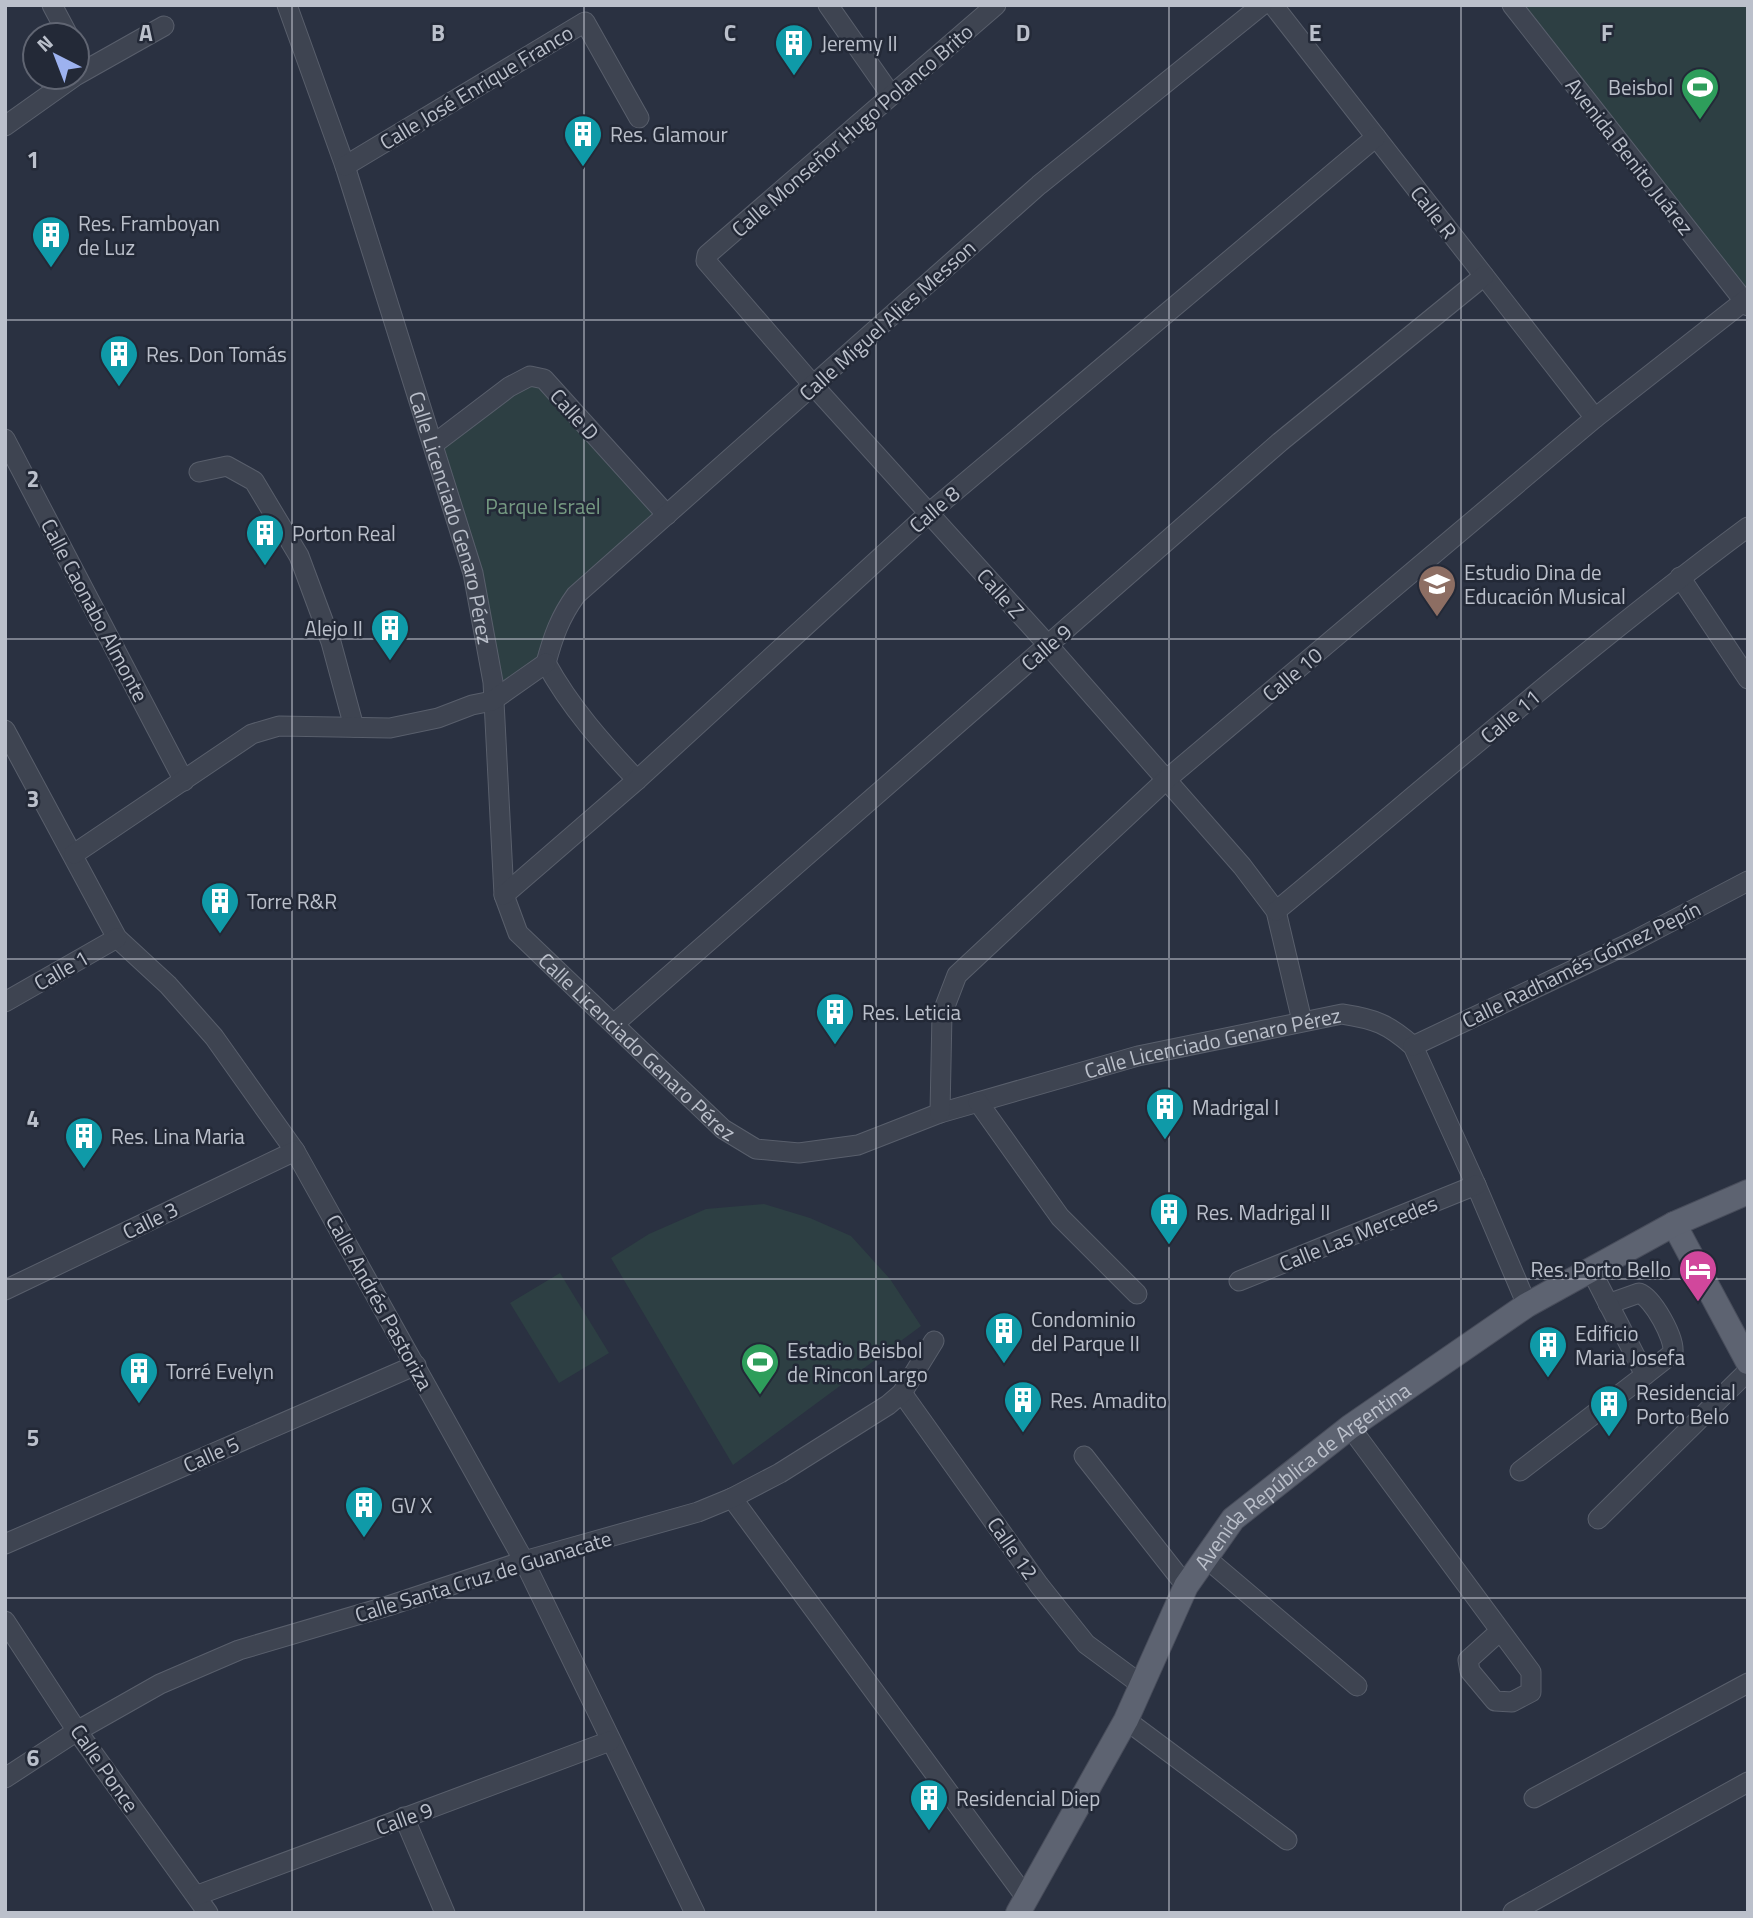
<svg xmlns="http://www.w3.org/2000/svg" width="1753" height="1918" font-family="'Titillium Web',sans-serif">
  <rect width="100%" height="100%" fill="#2a3141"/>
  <path fill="#2d3f43" d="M1512 5H1748V298Z
    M530 376 667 515 576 595 546 663 492 701 434 444Z
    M764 1204 810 1218 851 1236 890 1279 921 1326 733 1465 611 1258 649 1234 706 1209Z
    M560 1273 609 1353 559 1383 510 1303Z"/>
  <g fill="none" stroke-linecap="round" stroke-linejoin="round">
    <defs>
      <g id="minor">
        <path d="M52 5 68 35"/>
        <path id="s1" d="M287 5 345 166 473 573 493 682 504 895 518 933 723 1129 756 1149 799 1153 858 1145 940 1113 1138 1056 1342 1014C1375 1019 1388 1024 1413 1046L1476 1185 1527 1305"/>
        <path d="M828 5 891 95"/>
        <path d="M996 5 707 255 706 261 813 385 1048 645 1242 866 1276 911 1302 1021"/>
        <path d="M1273 5 1595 418"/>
        <path d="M1512 5 1748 306"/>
        <path d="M77 75 164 26"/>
        <path d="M5 126 74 77"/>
        <path d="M345 166 585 22 639 118"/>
        <path d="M5 439 184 781"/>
        <path d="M434 444 509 387 530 376 544 379 667 515"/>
        <path d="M199 472 227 466 254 481 299 556 331 642 354 727"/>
        <path d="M1680 577 1748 679"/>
        <path d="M546 663C553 637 560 617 576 595L1039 185 1262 5"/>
        <path d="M546 663C570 707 603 744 637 780"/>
        <path d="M5 730 117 938 168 985 214 1037 295 1151 524 1561 695 1913"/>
        <path d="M74 854 252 734 279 726 390 728 438 718 472 705 492 701 546 663"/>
        <path d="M504 895 637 780 929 513 1376 137"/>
        <path d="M1276 911C1432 782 1585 648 1748 527"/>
        <path d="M5 1002 117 938"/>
        <path d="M614 1024 1280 442 1484 276"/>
        <path d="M1413 1046 1630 943 1748 881"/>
        <path d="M978 1102 1060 1217 1137 1294"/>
        <path d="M940 1113 942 1014 957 975 1167 779 1595 418 1748 298"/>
        <path d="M1239 1281 1476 1185"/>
        <path d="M5 1290 295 1151"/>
        <path d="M1608 1304 1639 1293C1653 1298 1675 1338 1673 1353L1645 1375"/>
        <path d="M902 1393 1039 1585 1086 1644 1143 1686"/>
        <path d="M1350 1427 1531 1672V1692L1512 1702 1495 1701 1470 1671 1468 1660 1500 1631"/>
        <path d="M1084 1456 1186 1586"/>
        <path d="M1520 1471 1645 1375 1591 1270"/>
        <path d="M732 1498 1027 1899"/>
        <path d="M1598 1519 1748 1371"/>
        <path d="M5 1544 416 1365"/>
        <path d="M1206 1558 1357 1686"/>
        <path d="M5 1621 77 1731 208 1913"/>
        <path d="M1126 1720 1287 1840"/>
        <path d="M5 1778 77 1731 160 1684 239 1650 388 1606 524 1561 698 1512 732 1498 780 1473 888 1405 902 1393 934 1341"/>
        <path d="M1534 1798 1748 1683"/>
        <path d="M404 1817 445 1913"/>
        <path d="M198 1895 610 1741"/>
        <path d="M1513 1912 1748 1782"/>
      </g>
      <g id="major">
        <path d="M1674 1224 1748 1362"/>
        <path id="s2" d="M1018 1913 1126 1720 1186 1586 1233 1519 1350 1427 1527 1305 1674 1224 1748 1192"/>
      </g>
    </defs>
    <use href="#minor" stroke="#595f6c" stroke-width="21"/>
    <use href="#major" stroke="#484d5b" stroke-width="26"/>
    <use href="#minor" stroke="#3e4451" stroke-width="19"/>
    <use href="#major" stroke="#5d6371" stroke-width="24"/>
  </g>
  <path fill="none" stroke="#bbc0cb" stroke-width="2" stroke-opacity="0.55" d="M292 5V1913M584 5V1913M876 5V1913M1169 5V1913M1461 5V1913M5 320H1748M5 639H1748M5 959H1748M5 1279H1748M5 1598H1748"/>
  <defs>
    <symbol id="building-pin" viewBox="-11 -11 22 30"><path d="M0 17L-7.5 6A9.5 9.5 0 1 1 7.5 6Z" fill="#0f9aa8" stroke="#232937"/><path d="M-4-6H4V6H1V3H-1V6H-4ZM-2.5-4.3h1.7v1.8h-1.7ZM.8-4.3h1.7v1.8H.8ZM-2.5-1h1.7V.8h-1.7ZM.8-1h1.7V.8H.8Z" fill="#fff"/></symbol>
    <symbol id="stadium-pin" viewBox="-11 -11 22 30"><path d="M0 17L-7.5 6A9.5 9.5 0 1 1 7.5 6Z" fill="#2e9e5b" stroke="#232937"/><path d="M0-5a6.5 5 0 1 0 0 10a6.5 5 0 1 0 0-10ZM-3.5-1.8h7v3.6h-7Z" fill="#fff"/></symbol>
    <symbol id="school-pin" viewBox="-11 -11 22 30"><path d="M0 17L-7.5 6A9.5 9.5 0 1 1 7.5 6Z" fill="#8d6e63" stroke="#232937"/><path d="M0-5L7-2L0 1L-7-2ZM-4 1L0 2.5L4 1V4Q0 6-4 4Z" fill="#fff"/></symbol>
    <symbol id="hotel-pin" viewBox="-11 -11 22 30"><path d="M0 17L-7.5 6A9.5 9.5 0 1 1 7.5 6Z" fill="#d1479c" stroke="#232937"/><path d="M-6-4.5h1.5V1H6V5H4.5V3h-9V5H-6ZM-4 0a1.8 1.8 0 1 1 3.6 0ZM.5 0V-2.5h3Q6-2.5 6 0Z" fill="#fff"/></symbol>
  </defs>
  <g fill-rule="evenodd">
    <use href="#building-pin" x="772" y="21" width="44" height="60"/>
    <use href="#stadium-pin" x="1678" y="65" width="44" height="60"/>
    <use href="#building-pin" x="561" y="112" width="44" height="60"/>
    <use href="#building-pin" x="29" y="213" width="44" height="60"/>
    <use href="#building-pin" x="97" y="332" width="44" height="60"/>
    <use href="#building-pin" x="243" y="511" width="44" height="60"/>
    <use href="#school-pin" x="1415" y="562" width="44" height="60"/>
    <use href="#building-pin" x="368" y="606" width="44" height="60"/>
    <use href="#building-pin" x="198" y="879" width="44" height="60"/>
    <use href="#building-pin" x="813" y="990" width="44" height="60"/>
    <use href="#building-pin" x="1143" y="1085" width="44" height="60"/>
    <use href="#building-pin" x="62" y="1114" width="44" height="60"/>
    <use href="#building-pin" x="1147" y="1190" width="44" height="60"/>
    <use href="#hotel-pin" x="1676" y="1247" width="44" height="60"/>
    <use href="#building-pin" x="982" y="1309" width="44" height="60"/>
    <use href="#building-pin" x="1526" y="1323" width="44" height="60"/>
    <use href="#stadium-pin" x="738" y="1340" width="44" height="60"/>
    <use href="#building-pin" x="117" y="1349" width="44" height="60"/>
    <use href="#building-pin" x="1001" y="1378" width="44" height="60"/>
    <use href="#building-pin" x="1587" y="1382" width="44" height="60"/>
    <use href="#building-pin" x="342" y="1483" width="44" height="60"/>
    <use href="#building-pin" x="907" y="1776" width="44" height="60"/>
  </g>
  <g text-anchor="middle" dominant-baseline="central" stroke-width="5" stroke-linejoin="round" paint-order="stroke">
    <g font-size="21" fill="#bbc0cb" stroke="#232937" text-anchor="start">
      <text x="821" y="43">Jeremy II</text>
      <text x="1673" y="87" text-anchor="end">Beisbol</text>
      <text x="610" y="134">Res. Glamour</text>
      <text x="78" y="223">Res. Framboyan<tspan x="78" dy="24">de Luz</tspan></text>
      <text x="146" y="354">Res. Don Tomás</text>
      <text x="292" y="533">Porton Real</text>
      <text x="1464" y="572">Estudio Dina de<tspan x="1464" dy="24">Educación Musical</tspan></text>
      <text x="363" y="628" text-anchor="end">Alejo II</text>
      <text x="247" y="901">Torre R&amp;R</text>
      <text x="862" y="1012">Res. Leticia</text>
      <text x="1192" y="1107">Madrigal I</text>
      <text x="111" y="1136">Res. Lina Maria</text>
      <text x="1196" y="1212">Res. Madrigal II</text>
      <text x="1671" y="1269" text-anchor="end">Res. Porto Bello</text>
      <text x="1031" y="1319">Condominio<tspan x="1031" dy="24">del Parque II</tspan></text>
      <text x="1575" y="1333">Edificio<tspan x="1575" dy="24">Maria Josefa</tspan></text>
      <text x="787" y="1350">Estadio Beisbol<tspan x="787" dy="24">de Rincon Largo</tspan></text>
      <text x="166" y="1371">Torré Evelyn</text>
      <text x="1636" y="1392">Residencial<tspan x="1636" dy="24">Porto Belo</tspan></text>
      <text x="1050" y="1400">Res. Amadito</text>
      <text x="391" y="1505">GV X</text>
      <text x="956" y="1798">Residencial Diep</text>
    </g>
    <g font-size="21" fill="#bbc0cb" stroke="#232937">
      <text transform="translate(476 87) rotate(-31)">Calle José Enrique Franco</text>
      <text transform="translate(852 130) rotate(-41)">Calle Monseñor Hugo Polanco Brito</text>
      <text transform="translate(1630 156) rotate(52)">Avenida Benito Juárez</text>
      <text transform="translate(1434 212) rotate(52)">Calle R</text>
      <text transform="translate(887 320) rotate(-42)">Calle Miguel Alies Messon</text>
      <text transform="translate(575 414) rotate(48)">Calle D</text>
      <text transform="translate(934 509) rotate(-41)">Calle 8</text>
      <text stroke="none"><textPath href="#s1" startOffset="539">Calle Licenciado Genaro Pérez</textPath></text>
      <text transform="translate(1001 593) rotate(48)">Calle Z</text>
      <text transform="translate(95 610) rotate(62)">Calle Caonabo Almonte</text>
      <text transform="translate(1046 647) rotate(-41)">Calle 9</text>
      <text transform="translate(1292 674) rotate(-40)">Calle 10</text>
      <text transform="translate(1510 716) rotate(-40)">Calle 11</text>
      <text transform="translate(1581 964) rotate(-26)">Calle Radhamés Gómez Pepín</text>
      <text transform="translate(61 970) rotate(-30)">Calle 1</text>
      <text stroke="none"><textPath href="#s1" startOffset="1127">Calle Licenciado Genaro Pérez</textPath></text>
      <text stroke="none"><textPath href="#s1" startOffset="1757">Calle Licenciado Genaro Pérez</textPath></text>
      <text transform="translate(150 1220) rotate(-26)">Calle 3</text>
      <text transform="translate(1358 1233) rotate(-22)">Calle Las Mercedes</text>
      <text transform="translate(380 1302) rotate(61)">Calle Andrés Pastoriza</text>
      <text transform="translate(211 1454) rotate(-24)">Calle 5</text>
      <text stroke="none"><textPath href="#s2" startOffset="530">Avenida República de Argentina</textPath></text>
      <text transform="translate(1013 1548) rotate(55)">Calle 12</text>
      <text transform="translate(483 1576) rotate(-17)">Calle Santa Cruz de Guanacate</text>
      <text transform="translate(105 1768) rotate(55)">Calle Ponce</text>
      <text transform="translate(404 1818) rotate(-20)">Calle 9</text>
    </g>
    <g font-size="21" fill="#759a82" stroke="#232937">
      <text x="543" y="506">Parque Israel</text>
    </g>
  </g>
  <g font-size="23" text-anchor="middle" font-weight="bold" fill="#bbc0cb" stroke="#232937" stroke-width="5" stroke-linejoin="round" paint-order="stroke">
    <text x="146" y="41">A</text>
    <text x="438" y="41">B</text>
    <text x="730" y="41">C</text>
    <text x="1023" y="41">D</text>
    <text x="1315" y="41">E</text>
    <text x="1607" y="41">F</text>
    <text x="33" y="168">1</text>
    <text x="33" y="487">2</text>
    <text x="33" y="807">3</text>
    <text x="33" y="1127">4</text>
    <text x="33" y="1446">5</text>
    <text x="33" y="1766">6</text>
  </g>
  <rect width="1753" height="1918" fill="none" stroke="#bbc0cb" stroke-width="14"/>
  <g transform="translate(56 56) rotate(318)"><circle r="33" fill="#232937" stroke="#606572" stroke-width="2"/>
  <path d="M0-5L12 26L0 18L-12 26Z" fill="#9db2ef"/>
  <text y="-10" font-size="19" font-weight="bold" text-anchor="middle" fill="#bbc0cb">N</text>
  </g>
</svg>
